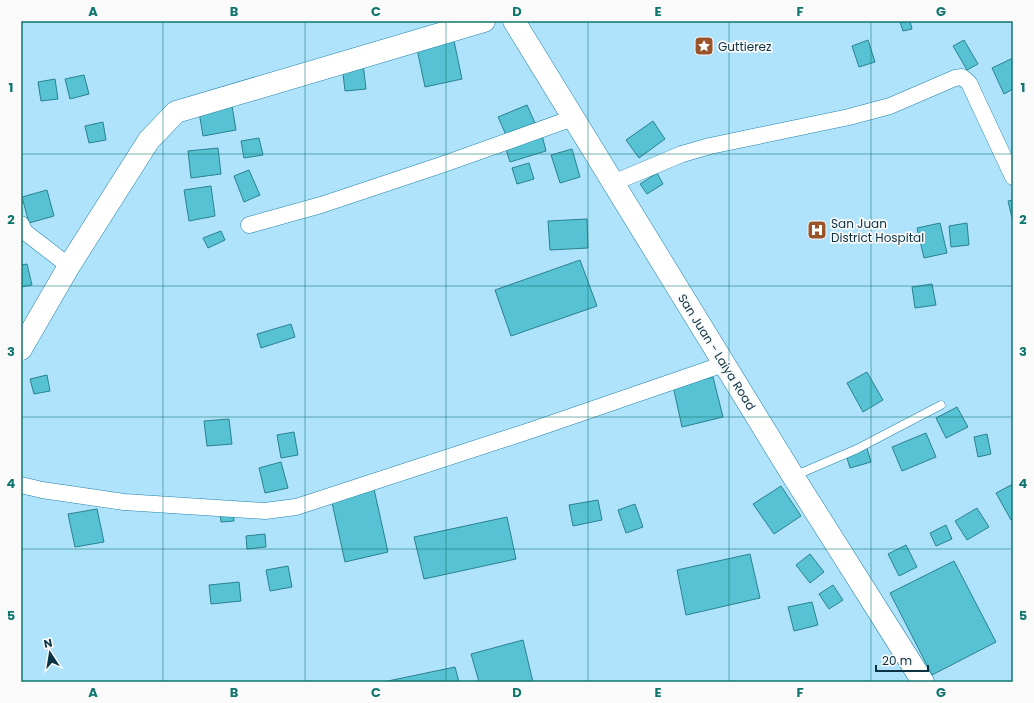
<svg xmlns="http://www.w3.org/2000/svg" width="1034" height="703" font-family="Poppins,sans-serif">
  <rect width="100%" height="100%" fill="#afe2fb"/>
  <path fill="#56c2d3" stroke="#2a828f" d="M903 21H910L912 29 903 31 900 22Z
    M868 40 875 62 859 67 852 46Z
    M964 40 978 64 967 70 953 46Z
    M454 41 462 79 425 87 417 49Z
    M1013 58V89L1004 94 992 68Z
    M363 63 366 89 345 91 342 65Z
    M84 75 89 94 70 99 65 79Z
    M55 79 58 99 41 101 38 82Z
    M527 105 535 123 506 135 498 117Z
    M232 106 236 130 203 136 199 112Z
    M653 121 665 139 639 158 626 140Z
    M103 122 106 140 89 143 85 126Z
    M542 135 546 151 510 162 505 146Z
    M259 138 263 155 244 158 241 141Z
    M218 148 221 174 191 178 188 151Z
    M572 149 580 177 560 183 551 155Z
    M529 163 534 179 517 184 512 168Z
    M249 170 260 195 244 202 234 176Z
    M657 173 663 184 647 194 640 184Z
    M211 186 215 216 189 221 184 190Z
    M47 190 54 216 29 223 22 197Z
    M1013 200V222L1008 201Z
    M587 219 588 248 550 250 548 221Z
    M940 223 947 253 924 258 917 228Z
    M967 223 969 245 951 247 949 226Z
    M221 231 225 240 208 248 203 238Z
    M580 260 597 306 511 336 495 290Z
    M27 264 32 285 21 287V265Z
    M932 284 936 305 915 308 912 287Z
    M291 324 295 337 261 348 257 334Z
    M867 372 883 400 863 412 847 383Z
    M47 375 50 391 34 394 30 379Z
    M713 377 723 417 682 427 673 386Z
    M957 407 968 427 946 438 936 418Z
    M229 419 232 444 207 446 204 421Z
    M294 432 298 455 281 458 277 435Z
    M926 433 936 457 902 471 892 447Z
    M987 434 991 454 978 457 974 437Z
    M867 448 871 462 850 468 846 455Z
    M281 462 288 488 265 493 259 468Z
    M1013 484V519L1011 520 996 493Z
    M781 486 801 516 774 534 753 504Z
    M374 489 388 552 345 562 331 498Z
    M598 500 602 520 573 526 569 505Z
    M635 504 643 527 626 533 618 510Z
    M977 508 989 527 967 540 955 521Z
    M97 509 104 542 75 547 68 514Z
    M233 510 234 521 221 522 220 512Z
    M507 517 516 559 424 579 414 537Z
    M946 525 952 539 936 546 930 533Z
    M265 534 266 547 247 549 246 536Z
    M906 545 917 567 899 576 888 554Z
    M750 554 760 598 686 615 677 570Z
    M810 554 824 572 810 583 796 565Z
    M954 561 996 642 932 675 890 593Z
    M288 566 292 587 270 591 266 570Z
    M239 582 241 601 211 604 209 585Z
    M833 585 843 600 829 609 819 594Z
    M812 602 818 625 794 631 788 607Z
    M523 640 533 682H479L471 654Z
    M455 667 459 682H383Z"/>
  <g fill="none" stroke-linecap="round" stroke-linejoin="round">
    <defs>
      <path id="lane" d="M794 476 857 449 941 405"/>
      <path id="street" d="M613 183 682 154 710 146 849 117 890 106 955 78 962 77 969 83 1013 177
        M21 224 25 232 69 266
        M249 225 321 205 441 165 573 118
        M21 485 42 490 124 502 265 511 296 507 532 430 724 364"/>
      <path id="secondary" d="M514 21 793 476 923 682
        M21 349 69 266 149 140 176 112 484 21"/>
    </defs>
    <use href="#lane" stroke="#2084aa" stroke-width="9"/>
    <use href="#street" stroke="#2084aa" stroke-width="17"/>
    <use href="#secondary" stroke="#2084aa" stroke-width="23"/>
    <use href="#lane" stroke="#fff" stroke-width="8"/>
    <use href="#street" stroke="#fff" stroke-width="16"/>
    <use href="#secondary" stroke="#fff" stroke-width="22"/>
  </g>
  <path fill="none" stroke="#0f766e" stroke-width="1" stroke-opacity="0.55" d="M163 21V682M305 21V682M446 21V682M588 21V682M729 21V682M871 21V682M21 154H1013M21 286H1013M21 417H1013M21 549H1013"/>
  <defs>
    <symbol id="sight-square" viewBox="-11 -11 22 22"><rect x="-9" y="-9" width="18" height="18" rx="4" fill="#9a542a" stroke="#fafafa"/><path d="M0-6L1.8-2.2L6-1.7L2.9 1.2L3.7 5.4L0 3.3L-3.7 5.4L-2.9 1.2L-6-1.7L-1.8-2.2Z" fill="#fff"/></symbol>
    <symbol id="hospital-square" viewBox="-11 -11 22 22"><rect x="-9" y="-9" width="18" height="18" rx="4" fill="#9a542a" stroke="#fafafa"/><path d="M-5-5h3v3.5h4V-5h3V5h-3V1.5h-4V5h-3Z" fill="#fff"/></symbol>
  </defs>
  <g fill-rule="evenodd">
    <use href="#sight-square" x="693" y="35" width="22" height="22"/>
    <use href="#hospital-square" x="806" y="219" width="22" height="22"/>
  </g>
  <g text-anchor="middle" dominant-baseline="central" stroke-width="3.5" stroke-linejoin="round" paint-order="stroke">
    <g font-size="12" fill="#0b3344" stroke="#fafafa" text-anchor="start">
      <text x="718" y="46">Guttierez</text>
      <text x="831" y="223">San Juan<tspan x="831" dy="14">District Hospital</tspan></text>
    </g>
    <g font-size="12" fill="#0b3344" stroke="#fafafa">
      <text transform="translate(717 352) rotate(58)">San Juan - Laiya Road</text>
    </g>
  </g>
  <rect width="1034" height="703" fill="none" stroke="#fafafa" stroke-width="44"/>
  <g transform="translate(50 653) rotate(348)" stroke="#fafafa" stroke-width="3" paint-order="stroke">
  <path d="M0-3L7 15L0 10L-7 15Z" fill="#0b3344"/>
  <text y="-6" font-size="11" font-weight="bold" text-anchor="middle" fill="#0b3344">N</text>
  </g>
  <path d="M876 665v6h52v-6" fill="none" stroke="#0b3344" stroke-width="2"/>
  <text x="882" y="665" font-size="12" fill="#0b3344" stroke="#fafafa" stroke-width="3" paint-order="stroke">20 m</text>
  <rect x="22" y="22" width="990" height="659" fill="none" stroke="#0f766e" stroke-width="1.5"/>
  <g font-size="13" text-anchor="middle" font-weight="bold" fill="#0f766e">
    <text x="93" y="16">A</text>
    <text x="234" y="16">B</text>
    <text x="376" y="16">C</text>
    <text x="517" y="16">D</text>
    <text x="658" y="16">E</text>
    <text x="800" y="16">F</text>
    <text x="941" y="16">G</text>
    <text x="11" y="92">1</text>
    <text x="1023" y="92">1</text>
    <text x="11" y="224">2</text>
    <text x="1023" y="224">2</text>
    <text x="11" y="356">3</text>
    <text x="1023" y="356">3</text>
    <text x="11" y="488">4</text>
    <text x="1023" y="488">4</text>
    <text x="11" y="620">5</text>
    <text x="1023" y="620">5</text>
    <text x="93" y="697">A</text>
    <text x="234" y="697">B</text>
    <text x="376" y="697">C</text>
    <text x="517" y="697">D</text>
    <text x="658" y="697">E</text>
    <text x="800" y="697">F</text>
    <text x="941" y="697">G</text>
  </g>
</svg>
